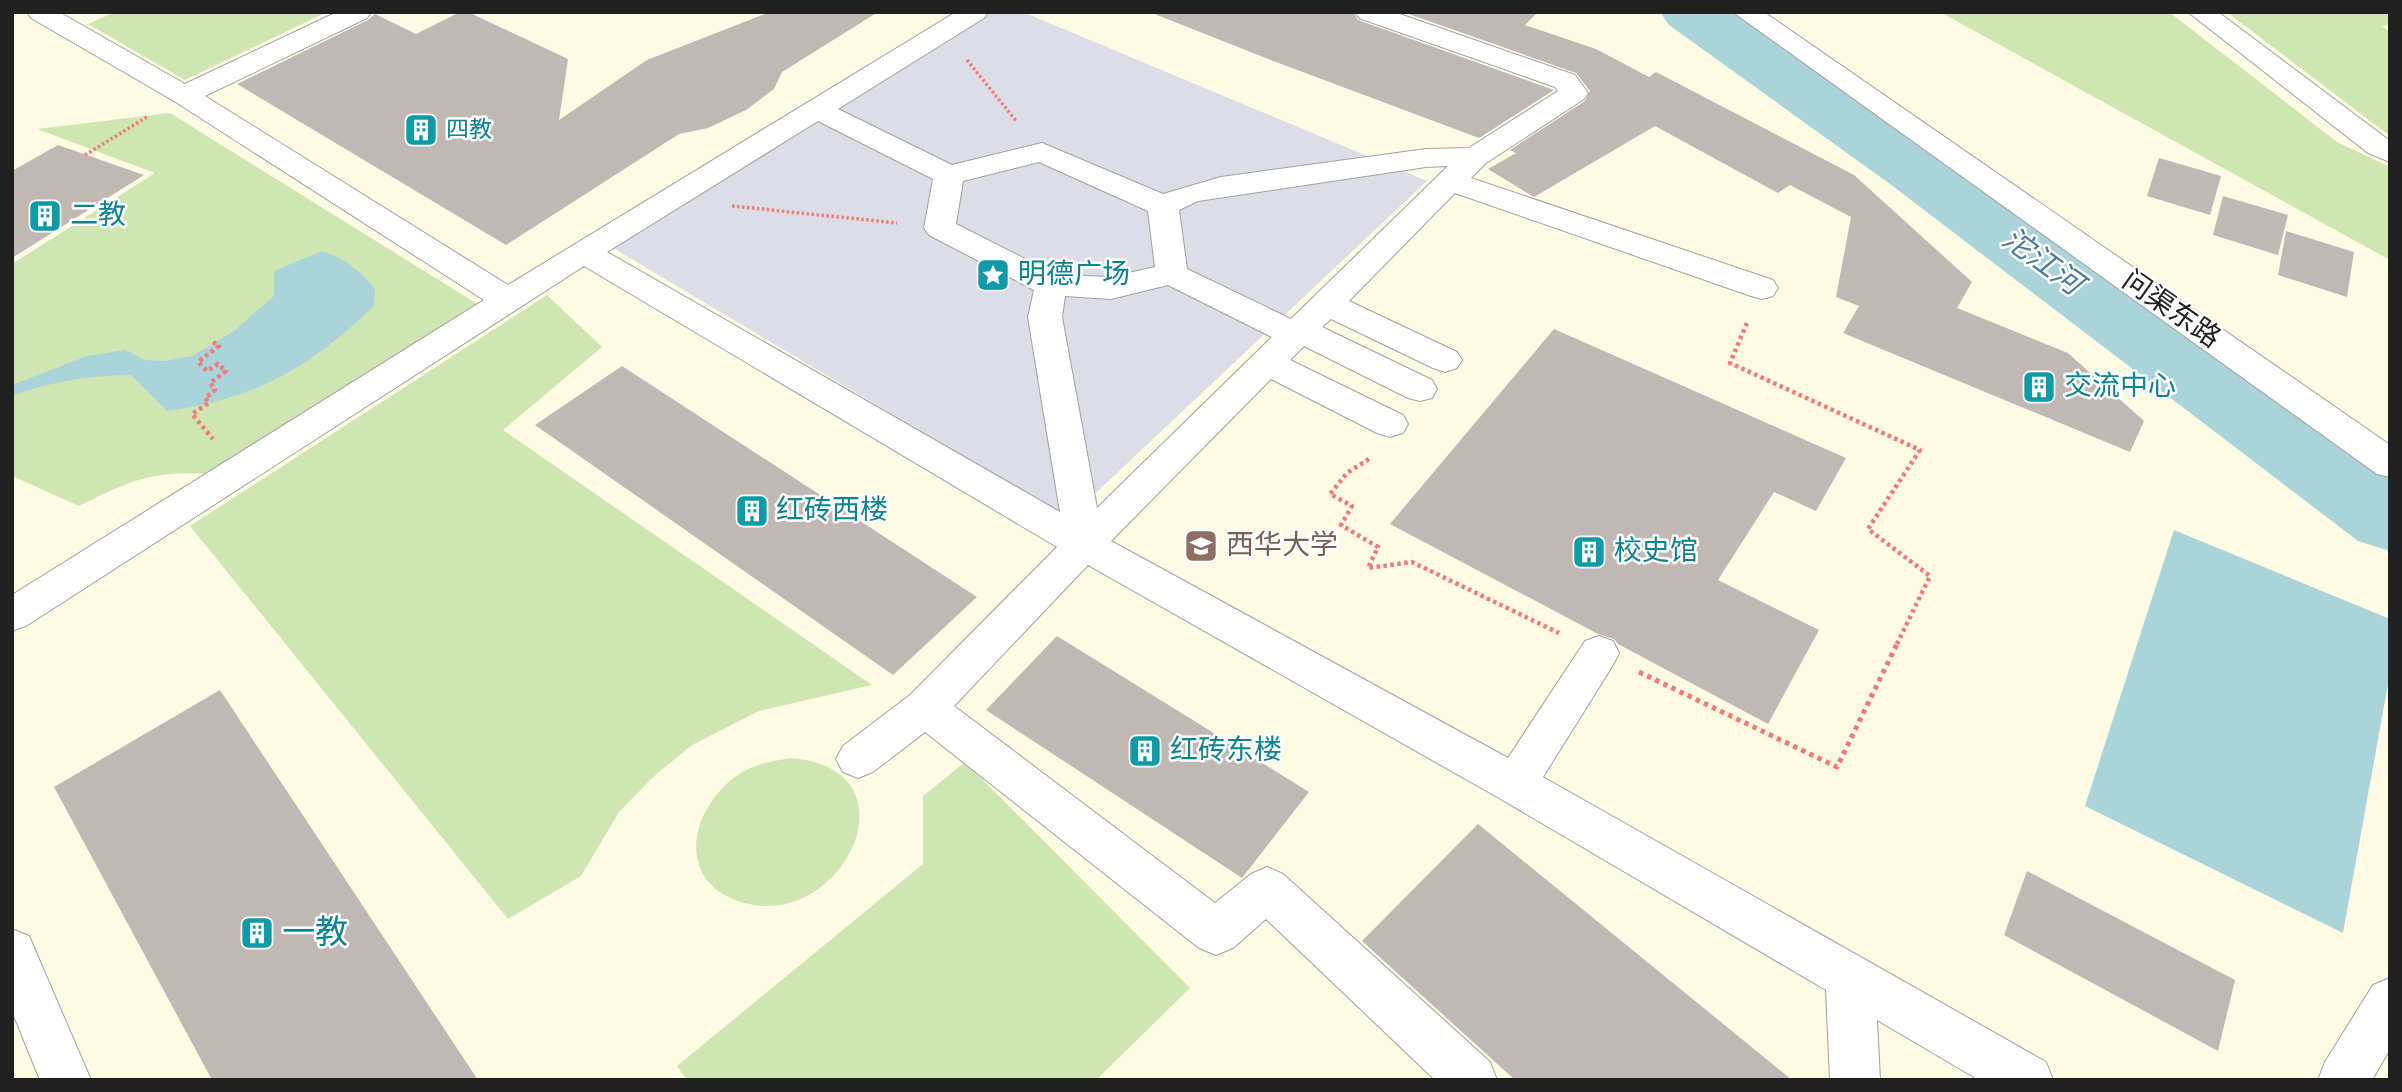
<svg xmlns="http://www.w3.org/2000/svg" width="2402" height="1092" font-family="'Alegreya Sans','Noto Sans SC',sans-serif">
  <rect width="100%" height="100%" fill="#f0ede8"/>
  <path fill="#fdfbe4" d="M12 12H2390V1080H12Z"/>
  <path fill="#d0e6b2" d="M115 12H327L185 80 88 24Z
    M1940 12H2169L2337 142 2390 167V260Z
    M2227 12H2390V25L2382 26 2390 32V136Z
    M170 113 479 305 212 474C154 470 130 480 79 506L12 476V264L155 173 37 129Z
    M547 295 602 347 503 430 872 685 759 711 692 745 653 777 619 812 581 876 508 919 190 526Z
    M791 758C917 768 848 920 754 905 677 892 683 816 736 776 753 764 772 761 791 758Z
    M965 762 1190 988 1096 1080H687L677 1066 923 864V796Z"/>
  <path fill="#dcdde6" d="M991 12H1023L1427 181 1068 519 613 248Z"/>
  <path fill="#abd3da" d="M322 251C345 259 360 270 375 289L374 306C312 366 254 400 167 411L131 375C88 376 53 381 12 396V385L87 356 125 350 145 360 165 361 192 356 234 331 274 296V271Z
    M2174 530 2390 619V673L2343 933 2085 806Z"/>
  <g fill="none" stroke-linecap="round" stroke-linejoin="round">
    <path fill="#abd3da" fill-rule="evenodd" d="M1660 12H1732L2390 470V551L2358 541 1890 184 1669 25Z"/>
  </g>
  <path fill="#c0b8b4" d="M460 12H468L568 59 559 120 647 60 770 12H878L782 72 774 89 746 110 708 128 679 134 506 245 237 84 368 20 375 14 416 34Z
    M1157 12H1353L1358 20 1554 90 1479 138 1276 62 1157 15Z
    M1403 12H1538L1525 25 1596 49 1649 77 1656 72 1854 175 1972 282 1957 308 2068 353 2144 421 2130 452 1843 333 1859 306 1836 297 1851 217 1790 185 1778 193 1655 126 1534 197 1488 169 1516 153 1510 150 1585 101 1590 91 1576 73Z
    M58 145 144 175 12 258V171Z
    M2159 158 2221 176 2210 215 2147 196Z
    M2223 196 2288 215 2278 255 2213 235Z
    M2286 231 2354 252 2347 297 2278 275Z
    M1554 329 1846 458 1816 511 1774 492 1718 580 1819 630 1768 724 1618 644 1614 639 1598 634 1390 524Z
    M622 366 977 597 893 675 535 425Z
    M1057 636 1309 792 1242 878 986 710Z
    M220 690 478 1080H212L54 787Z
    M1478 824 1792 1080H1515L1362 941Z
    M2027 871 2235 980 2218 1051 2004 935Z"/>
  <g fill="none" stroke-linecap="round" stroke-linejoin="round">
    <defs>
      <path id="minor" d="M27 12H59L185 84 337 12H371L367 18 205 96 508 285 956 12H988L984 18 838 109 952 165 1042 143 1163 194 1221 177 1426 149 1469 148 1558 91 1555 87 1359 18 1355 12H1394L1575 75 1588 93 1584 99 1486 163 1471 178 1773 280 1778 288 1773 296 1762 299 1751 296 1455 193 1349 301 1457 352 1462 360 1457 368 1445 372 1433 368 1331 319 1322 327 1432 380 1437 389 1432 398 1420 401 1408 398 1304 346 1290 360 1403 415 1408 424 1403 433 1390 437 1377 433 1271 379 1111 541 1508 758 1585 641 1599 636 1613 641 1619 653 1613 665 1543 777 2046 1062 2053 1080H1979L1877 1020 1880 1080H1830L1826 990 1499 798 1088 565 954 706 1215 903 1251 874 1267 867 1283 874 1490 1062 1497 1080H1435L1266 919 1233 948 1216 955 1199 948 925 732 873 772 858 778 843 772 836 759 843 746 910 695 1057 547 584 266 26 626 12 631V595L484 300 174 101 31 18ZM818 121 933 179 924 228 929 235 1034 290 1028 317 1060 512 607 252ZM1039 162 1148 211 1155 267 1111 277 1057 275 956 224 963 181ZM1448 166 1291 319 1187 269 1179 210 1198 201 1426 167ZM1168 285 1272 337 1097 508 1062 317 1065 296 1111 299Z
        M1733 12H1764L2390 445V477L2377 474Z
        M2188 12H2218L2390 141V162L2368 153Z
        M12 929 29 936 91 1080H40L12 1011Z
        M2390 978V1049L2372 1080H2318L2325 1062 2373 985Z"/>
    </defs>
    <use href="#minor" stroke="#a1a1a1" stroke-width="2"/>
    <path stroke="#f07c79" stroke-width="3.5" stroke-dasharray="2.5 2.5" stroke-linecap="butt" d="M967 60 1017 122
      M85 155 147 117
      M732 206 897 223"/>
    <path stroke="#f07c79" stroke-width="4.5" stroke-dasharray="3.5 3.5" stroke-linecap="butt" d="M1747 323 1730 363 1920 450 1868 529 1930 576 1897 644
      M213 342 219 346 198 362 207 371 218 364 226 371 210 383 215 390 205 398 209 403 192 414 213 439
      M1369 459 1347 473 1330 494 1352 506 1341 525 1378 547 1368 568 1412 562 1559 633"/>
    <path stroke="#f07c79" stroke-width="5" stroke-dasharray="4.5 4.5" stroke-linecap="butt" d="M1639 672 1837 767 1898 642"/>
    <use href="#minor" fill="#fff" fill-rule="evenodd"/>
  </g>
  <defs>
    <symbol id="building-square" viewBox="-11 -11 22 22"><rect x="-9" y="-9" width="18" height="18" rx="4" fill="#0f9aa8" stroke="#fff"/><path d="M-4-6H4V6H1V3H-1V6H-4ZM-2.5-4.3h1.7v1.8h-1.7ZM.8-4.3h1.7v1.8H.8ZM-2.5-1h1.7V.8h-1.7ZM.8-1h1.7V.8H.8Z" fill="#fff"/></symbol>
    <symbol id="sight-square" viewBox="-11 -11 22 22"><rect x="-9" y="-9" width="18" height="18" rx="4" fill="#0f9aa8" stroke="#fff"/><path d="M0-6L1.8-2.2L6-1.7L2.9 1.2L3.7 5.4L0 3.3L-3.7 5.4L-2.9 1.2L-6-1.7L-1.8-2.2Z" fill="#fff"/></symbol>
    <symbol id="university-square" viewBox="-11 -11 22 22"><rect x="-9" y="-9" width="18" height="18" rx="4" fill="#8d6e63" stroke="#fff"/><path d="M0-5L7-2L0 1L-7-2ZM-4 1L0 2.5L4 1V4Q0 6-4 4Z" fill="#fff"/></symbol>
  </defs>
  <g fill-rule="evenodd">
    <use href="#building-square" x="402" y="111" width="38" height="38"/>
    <use href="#building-square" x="26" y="197" width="38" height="38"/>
    <use href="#sight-square" x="974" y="256" width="38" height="38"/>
    <use href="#building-square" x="2020" y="368" width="38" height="38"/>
    <use href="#building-square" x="733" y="492" width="38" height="38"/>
    <use href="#university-square" x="1182" y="527" width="38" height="38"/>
    <use href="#building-square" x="1570" y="533" width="38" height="38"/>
    <use href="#building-square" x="1126" y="732" width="38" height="38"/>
    <use href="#building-square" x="238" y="914" width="38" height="38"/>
  </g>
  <g text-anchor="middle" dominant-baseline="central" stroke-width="5" stroke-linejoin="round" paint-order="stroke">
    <g font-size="23" fill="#0d838f" stroke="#fff" text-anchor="start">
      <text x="446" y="130">四教</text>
    </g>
    <g font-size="28" fill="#0d838f" stroke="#fff" text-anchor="start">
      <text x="70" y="216">二教</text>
      <text x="1018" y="275">明德广场</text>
      <text x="2064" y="387">交流中心</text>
      <text x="776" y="511">红砖西楼</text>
      <text x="1614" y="552">校史馆</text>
      <text x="1170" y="751">红砖东楼</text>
    </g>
    <g font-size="28" fill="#202020" stroke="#fff">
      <text transform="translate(2171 310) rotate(35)">问渠东路</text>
    </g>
    <g font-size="28" fill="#785e54" stroke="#fff" text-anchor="start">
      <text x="1226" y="546">西华大学</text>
    </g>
    <g font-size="30" font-style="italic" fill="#4c799b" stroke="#fff">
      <text transform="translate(2042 262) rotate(36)">沱江河</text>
    </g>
    <g font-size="33" fill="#0d838f" stroke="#fff" text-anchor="start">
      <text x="282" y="933">一教</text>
    </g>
  </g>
  <rect width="2402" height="1092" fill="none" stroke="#202020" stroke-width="28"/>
</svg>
